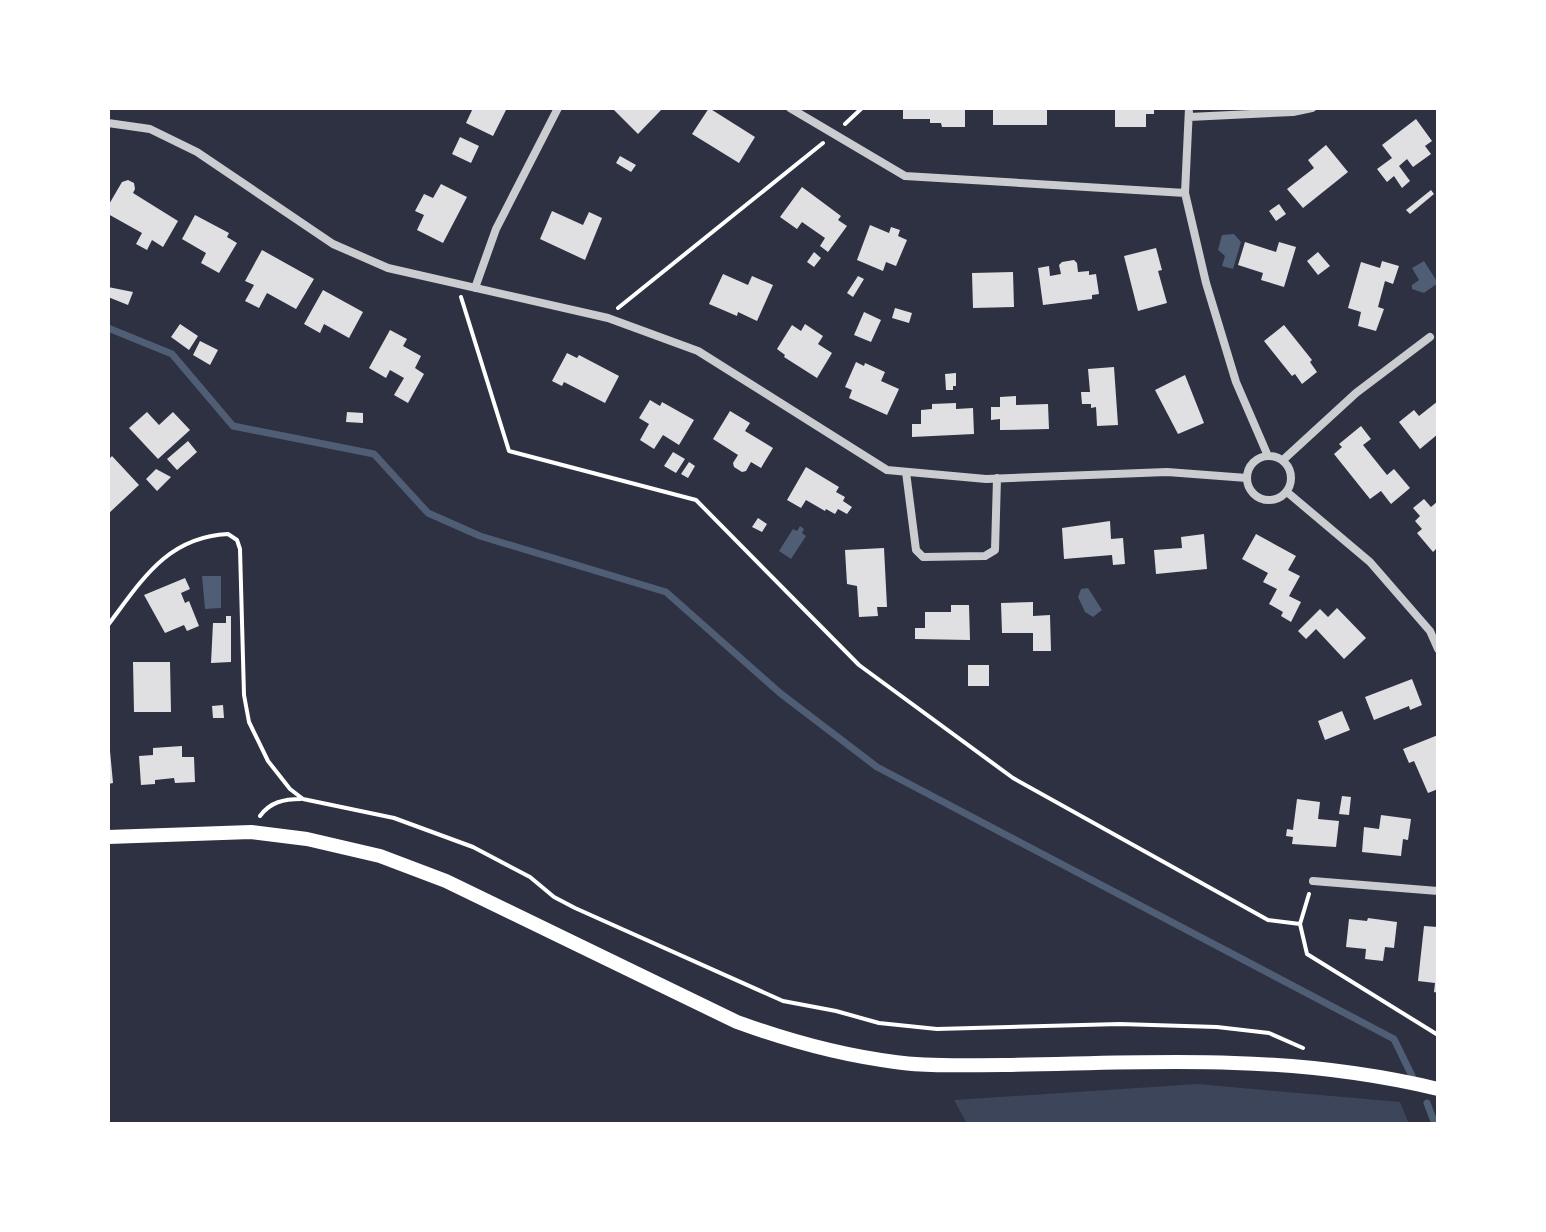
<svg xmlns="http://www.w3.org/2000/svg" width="1546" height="1232" font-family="'Titillium Web',sans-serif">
  <rect width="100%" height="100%" fill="#2d3142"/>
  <path fill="#3c4559" d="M1197 1084 1400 1102 1409 1124H967L954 1100Z"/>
  <path fill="#4f5d75" d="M1234 234 1241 242 1233 269 1222 266 1225 256 1218 250 1222 235Z
    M1424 261 1438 283 1424 293 1412 289V285L1419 280 1412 268Z
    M800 526 804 529 802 533 806 536 791 559 779 551 793 529 797 531Z
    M202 576H221V608L205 609Z
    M1088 588 1102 610 1093 617 1085 612 1078 597 1081 589Z"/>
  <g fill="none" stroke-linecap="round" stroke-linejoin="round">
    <path stroke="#4f5d75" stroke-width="7" d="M108 328 172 354 233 426 374 454 428 513 480 536 666 592 780 693 877 767 1394 1039 1413 1078
      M1427 1103 1435 1124"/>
  </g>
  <path fill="#e0e0e3" d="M473 108H507L493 136 466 123Z
    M612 108H663L638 134Z
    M709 108 755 137 739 163 692 134Z
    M903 108H965V127H942L941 123H930V119H903Z
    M993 108H1047V125H993Z
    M1115 108H1154V114H1146V127H1115Z
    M1416 119 1432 141 1425 146 1431 154 1413 167 1407 159 1399 166 1410 181 1402 188 1394 176 1387 182 1377 169 1392 158 1382 145Z
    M460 137 479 146 471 163 452 154Z
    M1326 145 1348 172 1303 208 1287 189 1314 168 1308 160Z
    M620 156 636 165 631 172 616 163Z
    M128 180 134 183 135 189 133 193 178 221 163 247 152 240 147 250 136 244 142 233 108 214V206L122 182Z
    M441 184 467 197 443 243 417 230 424 215 415 211 424 194 433 198Z
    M802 187 841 216 838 220 847 226 828 252 820 246 825 238 802 222 797 229 780 217Z
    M1431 190 1434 194 1410 214 1406 210Z
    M1279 204 1286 214 1276 221 1269 211Z
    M552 211 583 225 589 212 602 218 585 260 540 239Z
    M195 215 229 233 227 237 237 243 219 273 201 263 206 253 182 239Z
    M870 225 889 233 891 227 900 230 898 236 907 240 896 266 886 262 883 271 857 260Z
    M1245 242 1276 252 1279 242 1296 247 1284 287 1261 280 1263 273 1238 265Z
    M1156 248 1162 270 1158 271 1167 303 1138 311 1124 256Z
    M262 250 314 279 296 309 267 293 259 308 245 301 254 285 245 281Z
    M814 252 821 258 814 267 807 262Z
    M1318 252 1330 266 1318 275 1307 261Z
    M1074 260 1077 263 1078 272 1089 271V275L1096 274 1099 294 1092 295V299L1043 305 1038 268 1049 266 1050 276 1061 274 1059 265 1062 262Z
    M1382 261 1399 266 1393 284 1385 281 1378 307 1384 309 1376 331 1358 326 1361 312 1348 308 1361 262 1380 268Z
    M1013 272 1014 307 973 308 972 273Z
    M723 274 748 285 752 276 773 285 757 321 738 312 737 316 709 304Z
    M858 276 864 279 853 297 847 293Z
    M108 287 133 292 128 305 108 297Z
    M323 290 363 312 349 338 324 324 320 333 304 324Z
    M895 308 912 313 909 323 892 318Z
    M864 312 881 320 871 342 854 335Z
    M180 324 198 336 189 350 171 337Z
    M805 324 823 336 818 344 832 353 817 378 784 357 785 355 777 349 792 325 801 331Z
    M1284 325 1312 360 1310 362 1317 372 1302 384 1295 374 1292 376 1264 341Z
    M390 330 407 339 403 346 421 356 415 368 424 374 408 403 394 395 404 378 390 370 386 378 369 368Z
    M200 341 218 350 210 365 193 355Z
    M567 353 577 358 579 355 619 376 605 403 564 382 562 386 552 381Z
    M856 362 864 366 865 363 885 372 881 381 899 389 887 415 849 398 852 390 845 387Z
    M1114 367 1118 425 1097 426 1096 407 1091 408V404H1082L1081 392H1090L1088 369Z
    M956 373V386H953V390H946L945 374Z
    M1185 375 1204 423 1178 434 1155 390Z
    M1016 396V405L1048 404 1049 429 1000 430V419L991 420V407H1000V397Z
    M650 400 660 406 662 402 694 420 679 445 663 435 654 449 640 440 649 424 639 418Z
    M1438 401V434L1420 449 1399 422 1414 410 1419 416Z
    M956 403V409L973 408 974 434 912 437V424H921V410L932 409V404Z
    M730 411 750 423 745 431 773 448 761 468 751 462 746 471 742 472 734 467 733 463 738 455 713 439Z
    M147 412 159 425 173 412 190 430 158 459 129 428Z
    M347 412 363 413V423L346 422Z
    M1361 426 1371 439 1363 445 1387 475 1394 469 1410 488 1391 504 1381 491 1370 499 1334 454 1342 447 1339 444Z
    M188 441 197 452 177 470 167 459Z
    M673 452 685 459 676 473 664 466Z
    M112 456 139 485 108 514V460Z
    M689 462 695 466 688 478 681 474Z
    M806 467 839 487 836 492 845 497 843 501 852 507 847 514 838 509 835 514 826 509 825 511 806 500 801 508 787 500Z
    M156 469 171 477 157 491 146 479Z
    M1424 499 1431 507 1438 501V552L1436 549 1433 552 1417 533 1422 529 1415 521 1420 516 1413 508Z
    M758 518 767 524 762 532 752 527Z
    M1110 521 1111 539 1123 538 1125 564 1113 565 1112 555 1064 559 1062 528Z
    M1204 534 1207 569 1156 574 1154 550 1182 548 1181 537Z
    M1256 534 1296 556 1288 570 1300 576 1289 596 1301 602 1291 622 1281 616 1283 612 1269 604 1277 589 1263 582 1268 573 1242 559Z
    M884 548 887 607H877L878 616 859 617 857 586 847 584 845 550Z
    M185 578 190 589 181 593 185 603 189 601 199 626 187 631 184 625 165 633 144 595Z
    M1033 602V616L1050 615 1051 651H1033V633H1002L1001 603Z
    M951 605H969L970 640 915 639V628H925V612H951Z
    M1337 608 1366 638 1344 659 1316 629 1306 639 1298 631 1320 609 1328 617Z
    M226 616H231V662L211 663 213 623H226Z
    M133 662H170L171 712H134Z
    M968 665H989V686H968Z
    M1412 679 1422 705 1410 710 1409 706 1374 720 1365 697Z
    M223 705 224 718H213L212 706Z
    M1342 711 1350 730 1325 740 1318 721Z
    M1438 735V789L1428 793 1414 761 1409 763 1403 749Z
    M182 746V757H194L195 782 175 783 174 778 155 780V784L141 785 139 756 153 755V748Z
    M108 751H110L113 783 108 784Z
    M1342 796 1351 797 1349 815 1339 814Z
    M1297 799 1320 802 1318 819 1339 821 1336 847 1292 844 1293 837 1286 836 1287 829 1293 830Z
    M1381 815 1411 819 1408 840 1403 839 1401 856 1362 852 1364 827 1379 829Z
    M1368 918 1397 922 1394 948 1385 947 1383 961 1365 959 1366 949 1346 947 1349 919 1367 921Z
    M1424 926 1438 927V993L1434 992 1435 983 1418 981Z"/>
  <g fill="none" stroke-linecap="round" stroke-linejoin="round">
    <path stroke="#fff" stroke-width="4" d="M845 124 862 108
      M461 297 509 451 696 500 859 665 1013 778 1268 920 1300 924 1307 954 1438 1035
      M618 308 823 143
      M108 625C142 580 167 537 228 534L237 540 240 549 244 695 249 722 268 761 290 789 303 799 394 818 473 847 530 877 554 897 575 908 783 1001 836 1011 879 1023 937 1029 1120 1024 1217 1027 1269 1033 1303 1048
      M260 816C270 802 284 799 301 799
      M1300 924 1309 894"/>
    <path stroke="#caccd0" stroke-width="8" d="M790 108 905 176 1185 193
      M1189 108 1185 193 1206 283 1236 382 1268 456
      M1189 117 1293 112 1312 108
      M108 123 150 129 197 152 333 244 388 268 608 318 698 351 887 470 986 479 1167 472 1247 478
      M475 288 496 229 558 108
      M1247 478a22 22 0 1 1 44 0a22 22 0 1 1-44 0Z
      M1283 460 1356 393 1430 337
      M906 472 916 550 923 557 985 556 995 550 997 478
      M1287 492 1370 562 1430 631 1438 649
      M1313 881 1438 891"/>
    <path stroke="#fff" stroke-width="14" d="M108 837 251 832 307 839 380 856 446 881 737 1022C789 1041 840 1055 895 1062 931 1067 968 1065 1004 1065 1081 1064 1158 1060 1234 1063 1303 1065 1371 1073 1438 1089"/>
  </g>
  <rect width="1546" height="1232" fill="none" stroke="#ffffff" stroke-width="220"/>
</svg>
